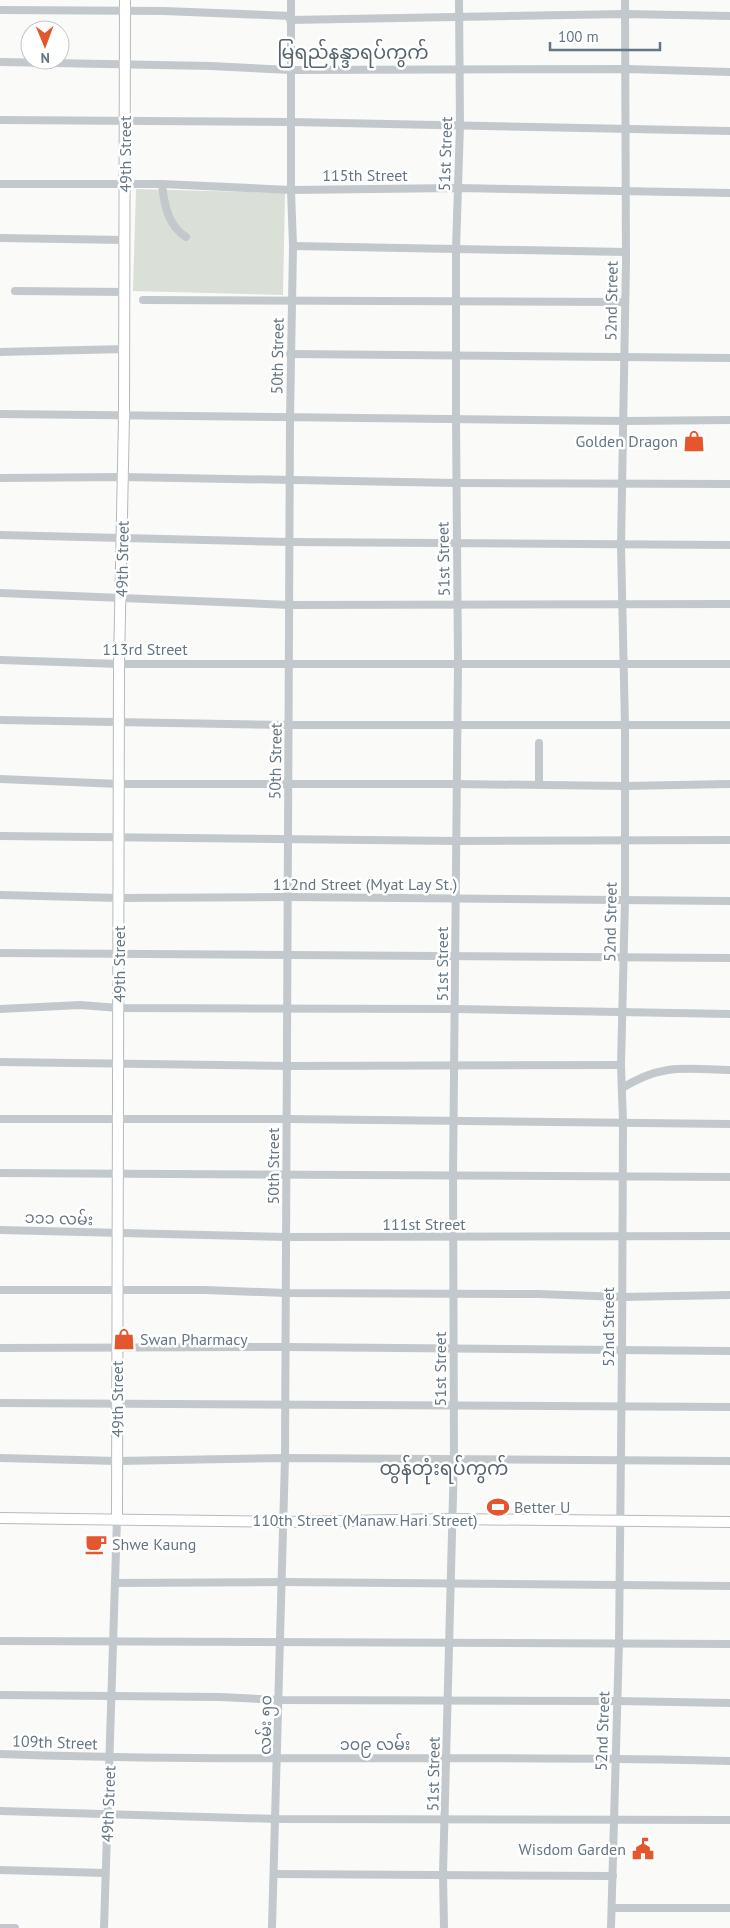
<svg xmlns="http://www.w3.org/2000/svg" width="730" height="1928" font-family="'PT Sans','Noto Sans Myanmar',sans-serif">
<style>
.green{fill:#dadfd7}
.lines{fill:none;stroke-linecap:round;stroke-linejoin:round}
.major-casing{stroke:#b5babe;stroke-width:12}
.minor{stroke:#c3c8cc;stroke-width:8}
.major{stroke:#fff;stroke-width:10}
.labels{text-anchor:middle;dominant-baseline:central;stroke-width:5;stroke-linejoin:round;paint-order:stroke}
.street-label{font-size:16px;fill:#657683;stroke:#fff}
.poi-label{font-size:16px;fill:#657683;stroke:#fff;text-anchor:start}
.quarter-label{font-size:19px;fill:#57646e;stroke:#fff}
</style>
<rect width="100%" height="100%" fill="#fafaf8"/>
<polygon class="green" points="136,189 285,193 283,295 133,291"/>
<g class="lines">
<g class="major-casing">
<g id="major">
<polyline points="0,1518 284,1522 452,1519 730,1522"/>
<polyline points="117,1519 119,664 124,416 125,0"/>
</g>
</g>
<g class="minor">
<polyline points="0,10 164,11 291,16"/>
<polyline points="290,20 626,14 730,16"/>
<polyline points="0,62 211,66 291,70 627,69 730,72"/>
<polyline points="0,120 291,122 730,131"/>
<polyline points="0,184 162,184 291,190 457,188 730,193"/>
<path d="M 162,184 C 164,204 168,226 186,237"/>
<polyline points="0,238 125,240"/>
<polyline points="293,246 626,252"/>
<polyline points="15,291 125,292"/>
<polyline points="143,300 624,302"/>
<polyline points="0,352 125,349"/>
<polyline points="290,354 730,358"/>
<polyline points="0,414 624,421 730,420"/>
<polyline points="0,478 123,477 456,483 730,484"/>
<polyline points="0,535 290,542 730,545"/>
<polyline points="0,593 290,605 730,604"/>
<polyline points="0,660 119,664 730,664"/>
<polyline points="0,720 289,725 730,725"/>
<polyline points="0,779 119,784 456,784 625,786 730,784"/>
<polyline points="539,785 539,743"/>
<polyline points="0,836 457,841 730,840"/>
<polyline points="0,895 119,898 288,897 730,901"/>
<polyline points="0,953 730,958"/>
<polyline points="0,1009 80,1005 119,1008 455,1009 730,1014"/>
<polyline points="0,1062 287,1066 621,1065"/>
<path d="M 622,1088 C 663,1063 684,1069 730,1070"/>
<polyline points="0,1119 287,1119 730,1124"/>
<polyline points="0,1173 730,1177"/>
<polyline points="0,1230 286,1237 730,1236"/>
<polyline points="0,1290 205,1290 286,1293 538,1294 622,1297 730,1295"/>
<polyline points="0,1348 286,1347 730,1351"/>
<polyline points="0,1403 730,1407"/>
<polyline points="0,1458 117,1461 285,1458 730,1461"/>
<polyline points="115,1583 283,1582 730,1586"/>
<polyline points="0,1641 730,1644"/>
<polyline points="0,1695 220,1697 278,1700 617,1701 730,1703"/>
<path d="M 0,1754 C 243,1763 487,1754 730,1761"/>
<polyline points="0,1811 276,1819 730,1820"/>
<polyline points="0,1870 105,1873"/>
<polyline points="274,1874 613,1876"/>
<polyline points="613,1908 730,1908"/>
<polyline points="0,1928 15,1928"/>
<polyline points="104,1928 117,1519"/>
<polyline points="272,1928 285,1458 290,418 293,246 291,190 291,0"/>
<polyline points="444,1928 443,1874 454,1458 453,1176 458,663 456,419 456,249 460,125 459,0"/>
<polyline points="611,1928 619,1642 622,1352 623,1122 621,1065 625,900 625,726 621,546 626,261 625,0"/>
</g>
<use href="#major" class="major"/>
</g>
<defs>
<g id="shop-bare" transform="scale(1.725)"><path d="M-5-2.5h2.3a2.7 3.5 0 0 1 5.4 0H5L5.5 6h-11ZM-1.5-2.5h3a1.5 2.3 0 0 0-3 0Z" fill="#e4572e" stroke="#fff" stroke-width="2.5" paint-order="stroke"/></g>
<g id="stadium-bare" transform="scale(1.725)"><path d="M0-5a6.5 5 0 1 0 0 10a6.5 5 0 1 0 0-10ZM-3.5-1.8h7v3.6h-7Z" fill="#e4572e" stroke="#fff" stroke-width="2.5" paint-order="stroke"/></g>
<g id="cafe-bare" transform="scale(1.725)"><path d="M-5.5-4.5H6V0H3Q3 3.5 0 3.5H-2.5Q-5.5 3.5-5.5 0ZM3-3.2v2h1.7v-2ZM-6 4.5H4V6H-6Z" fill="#e4572e" stroke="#fff" stroke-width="2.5" paint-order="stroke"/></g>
<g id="civic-bare" transform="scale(1.725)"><path d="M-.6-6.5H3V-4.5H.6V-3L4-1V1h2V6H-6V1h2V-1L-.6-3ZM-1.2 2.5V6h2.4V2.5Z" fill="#e4572e" stroke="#fff" stroke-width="2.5" paint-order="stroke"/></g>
</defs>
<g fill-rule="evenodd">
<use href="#shop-bare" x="694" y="441"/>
<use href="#shop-bare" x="124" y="1339"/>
<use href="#stadium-bare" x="498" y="1507"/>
<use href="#cafe-bare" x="96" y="1544"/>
<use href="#civic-bare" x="643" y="1849"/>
</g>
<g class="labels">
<g class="street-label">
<text transform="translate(125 154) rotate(-90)">49th Street</text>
<text transform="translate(445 154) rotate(-88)">51st Street</text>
<text x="365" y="175">115th Street</text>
<text transform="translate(611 301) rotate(-89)">52nd Street</text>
<text transform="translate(277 356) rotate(-89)">50th Street</text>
<text transform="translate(122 559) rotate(-89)">49th Street</text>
<text transform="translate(443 559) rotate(-91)">51st Street</text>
<text x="145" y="649">113rd Street</text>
<text transform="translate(275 761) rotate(-89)">50th Street</text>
<text x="365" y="884">112nd Street (Myat Lay St.)</text>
<text transform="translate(610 922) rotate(-89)">52nd Street</text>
<text transform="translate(119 964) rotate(-90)">49th Street</text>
<text transform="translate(442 964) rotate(-90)">51st Street</text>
<text transform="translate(273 1166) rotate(-90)">50th Street</text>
<text transform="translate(59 1218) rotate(2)">၁၁၁ လမ်း</text>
<text x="424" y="1224">111st Street</text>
<text transform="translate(608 1327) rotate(-90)">52nd Street</text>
<text transform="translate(440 1369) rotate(-90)">51st Street</text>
<text transform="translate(117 1399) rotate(-90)">49th Street</text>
<text x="365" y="1520">110th Street (Manaw Hari Street)</text>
<text transform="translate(265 1725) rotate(-89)">လမ်း ၅၀</text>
<text transform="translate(602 1731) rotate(-88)">52nd Street</text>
<text transform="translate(55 1742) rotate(2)">109th Street</text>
<text x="375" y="1744">၁၀၉ လမ်း</text>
<text transform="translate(433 1774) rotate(-89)">51st Street</text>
<text transform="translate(108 1804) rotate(-88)">49th Street</text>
</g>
<g class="poi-label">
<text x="678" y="441" text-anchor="end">Golden Dragon</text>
<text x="140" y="1339">Swan Pharmacy</text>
<text x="514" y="1507">Better U</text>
<text x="112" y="1544">Shwe Kaung</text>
<text x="626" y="1849" text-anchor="end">Wisdom Garden</text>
</g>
<g class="quarter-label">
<text x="353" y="52">မြရည်နန္ဒာရပ်ကွက်</text>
<text x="444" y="1468">ထွန်တုံးရပ်ကွက်</text>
</g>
</g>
<g transform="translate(45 45) rotate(179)"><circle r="24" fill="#ffffff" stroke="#c1c8cd"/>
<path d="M0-4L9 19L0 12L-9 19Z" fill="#e4572e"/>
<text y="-8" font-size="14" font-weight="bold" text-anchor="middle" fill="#657683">N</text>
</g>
<path d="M550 42v8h110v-8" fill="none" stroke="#657683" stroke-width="2.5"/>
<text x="558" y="42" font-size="15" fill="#657683" stroke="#ffffff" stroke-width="4" paint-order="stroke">100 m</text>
</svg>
